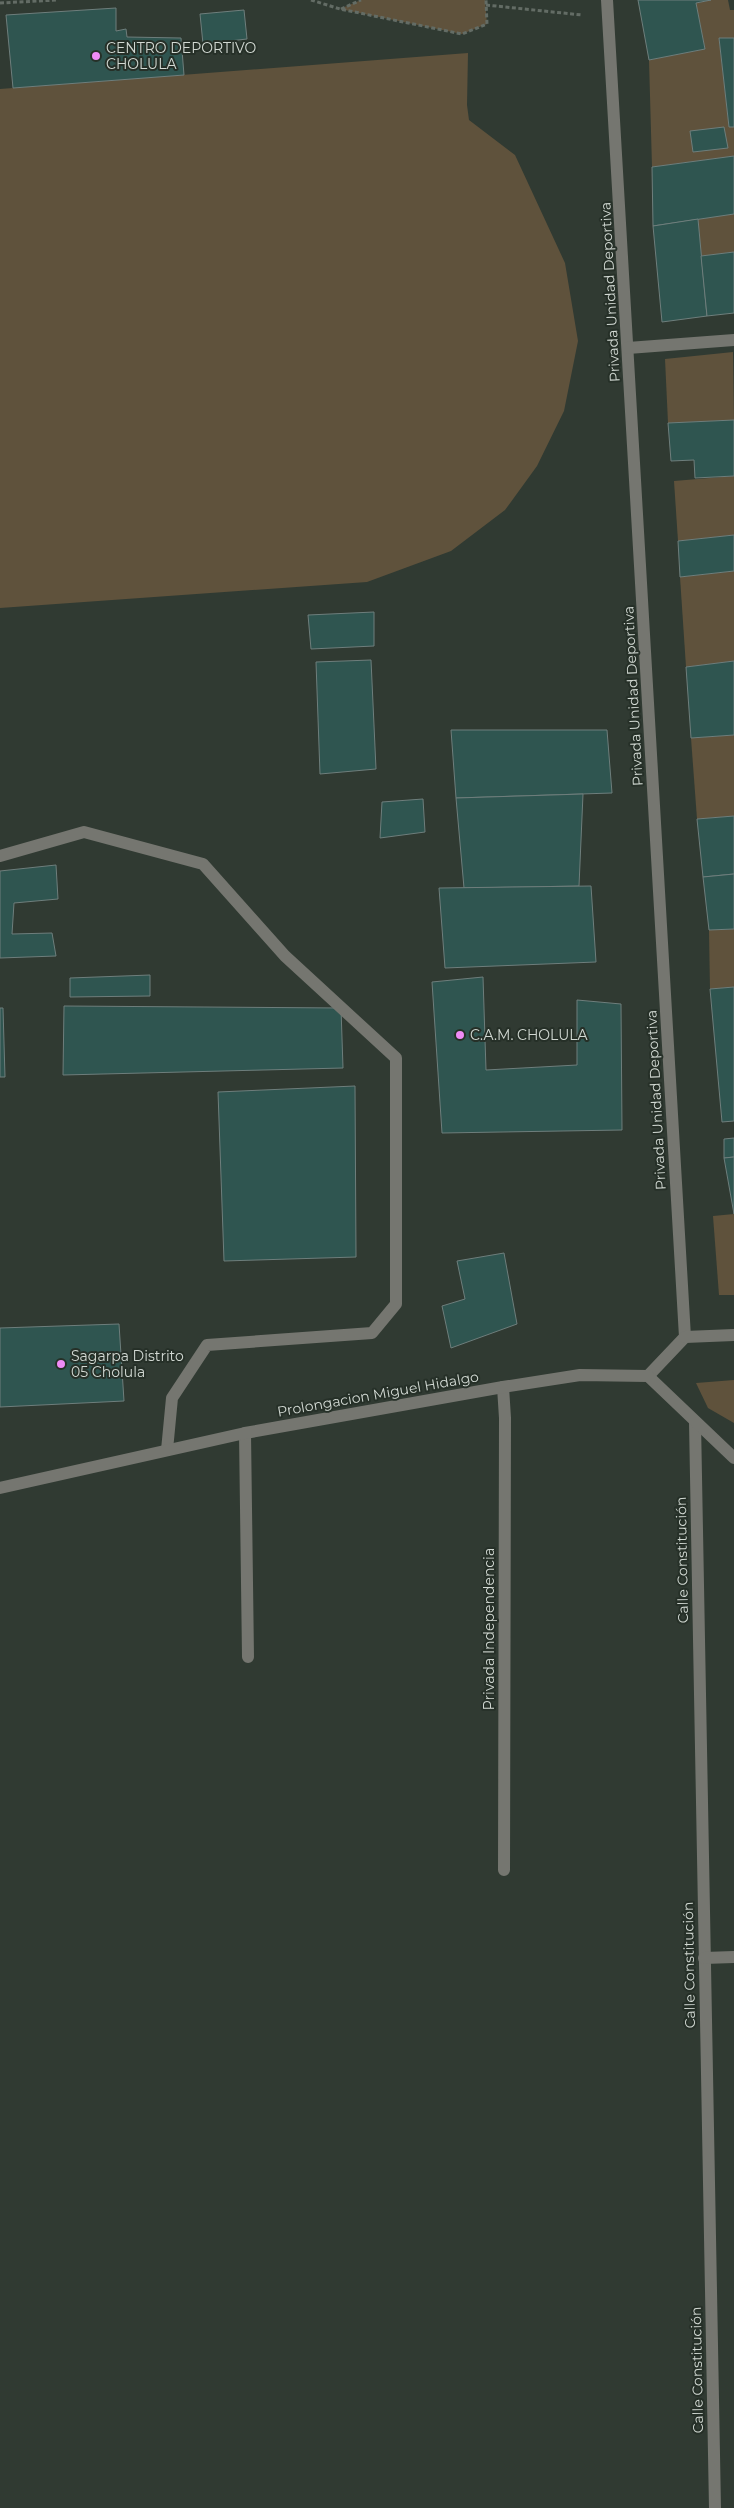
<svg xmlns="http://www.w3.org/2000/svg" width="734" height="2508" font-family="Montserrat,sans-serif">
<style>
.green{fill:#5f523c}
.building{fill:#2f5550;stroke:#6e7e7c}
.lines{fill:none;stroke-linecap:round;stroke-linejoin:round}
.path{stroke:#636c65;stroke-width:3;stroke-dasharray:4 2.5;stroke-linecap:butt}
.minor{stroke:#757670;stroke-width:12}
.poi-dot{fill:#f08bf6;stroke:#263028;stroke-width:2}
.labels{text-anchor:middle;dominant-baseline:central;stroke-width:4;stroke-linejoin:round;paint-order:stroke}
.poi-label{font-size:14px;fill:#d2d9d3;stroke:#263028;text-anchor:start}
.street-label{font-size:14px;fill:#d2d9d3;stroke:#263028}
</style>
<rect width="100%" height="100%" fill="#303a32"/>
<g class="green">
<polygon points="361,0 485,0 487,24 462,34 340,9"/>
<polygon points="711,0 728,0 730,10 734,10 734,38 719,39 729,127 734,127 734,156 652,167 649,60 705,49 696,3"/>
<polygon points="468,53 467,105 469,120 515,155 565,263 578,341 564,411 537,466 505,510 451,551 367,582 0,608 0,89"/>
<polygon points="734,214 734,252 701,256 698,219"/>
<polygon points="733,352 734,420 668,423 665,359"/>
<polygon points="734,476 734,535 678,541 674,481"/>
<polygon points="734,571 734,661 686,667 680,577"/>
<polygon points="734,735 734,816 697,819 691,738"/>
<polygon points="734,929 734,987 710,989 709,930"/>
<polygon points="734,1214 734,1295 719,1295 713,1216"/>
<polygon points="734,1380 734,1423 708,1408 696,1383"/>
</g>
<g class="building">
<polygon points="638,0 711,0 696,3 705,49 649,60"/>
<polygon points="116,8 116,31 126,29 127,37 181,38 184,75 13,88 6,15"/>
<polygon points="244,10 247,39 203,44 200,14"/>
<polygon points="719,38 734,38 734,127 729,127"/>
<polygon points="724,127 728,148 693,152 690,131"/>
<polygon points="734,156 734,214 653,226 652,167"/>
<polygon points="698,219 707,316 662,322 653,226"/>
<polygon points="734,252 734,313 707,316 701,256"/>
<polygon points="734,420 734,476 695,478 694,460 671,461 668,423"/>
<polygon points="734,535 734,571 680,577 678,541"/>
<polygon points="374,612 374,646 311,649 308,615"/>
<polygon points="371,660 376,769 320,774 316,662"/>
<polygon points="734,661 734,735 691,738 686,667"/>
<polygon points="451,730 607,730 612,793 456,798"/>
<polygon points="583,794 579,886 464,888 456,798"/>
<polygon points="423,799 425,832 380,838 382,802"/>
<polygon points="734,816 734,874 703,877 697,819"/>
<polygon points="56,865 58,899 14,903 12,934 52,933 56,956 0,958 0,871"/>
<polygon points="734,874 734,929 709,930 703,877"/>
<polygon points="591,886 596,962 445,968 439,888"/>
<polygon points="150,975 150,996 70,997 70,978"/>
<polygon points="483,977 486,1070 577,1065 577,1000 621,1004 622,1130 442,1133 432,982"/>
<polygon points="734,987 734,1121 722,1122 710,989"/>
<polygon points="64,1006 341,1008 343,1068 63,1075"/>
<polygon points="0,1008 3,1008 5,1077 0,1077"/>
<polygon points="355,1086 356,1257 224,1261 218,1092"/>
<polygon points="734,1138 734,1157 724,1158 724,1139"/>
<polygon points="734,1157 734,1214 724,1158"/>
<polygon points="504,1253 517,1324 451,1348 442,1306 465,1299 457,1261"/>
<polygon points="119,1324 124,1401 0,1407 0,1328"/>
</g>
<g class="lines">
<g class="path">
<polyline points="311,0 340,9 462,34 487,24 486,0"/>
<polyline points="0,3 57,0"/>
<polyline points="486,5 582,15"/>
<polyline points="341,9 361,0"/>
</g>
<g class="minor">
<polyline points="607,0 685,1337 648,1376"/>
<polyline points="628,348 734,340"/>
<polyline points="0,856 84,832 203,864 285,956 396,1058 396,1304 372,1333 207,1345 172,1398 167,1450"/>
<polyline points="685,1337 734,1335"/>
<polyline points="503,1387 505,1418 504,1870"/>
<polyline points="695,1422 715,2508"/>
<polyline points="245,1433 248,1657"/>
<polyline points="0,1488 245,1433 503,1387 580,1375 648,1376 734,1458"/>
<polyline points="704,1958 734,1957"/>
</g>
</g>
<g class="poi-dot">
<circle cx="96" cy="56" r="5"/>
<circle cx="460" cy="1035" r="5"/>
<circle cx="61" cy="1364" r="5"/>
</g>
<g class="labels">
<g class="poi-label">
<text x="106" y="48">CENTRO DEPORTIVO<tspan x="106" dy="16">CHOLULA</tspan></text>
<text x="470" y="1035">C.A.M. CHOLULA</text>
<text x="71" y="1356">Sagarpa Distrito<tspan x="71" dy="16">05 Cholula</tspan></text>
</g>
<g class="street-label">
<text transform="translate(610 292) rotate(-93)">Privada Unidad Deportiva</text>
<text transform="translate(633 696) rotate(-93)">Privada Unidad Deportiva</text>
<text transform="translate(656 1100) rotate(-93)">Privada Unidad Deportiva</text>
<text transform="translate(378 1394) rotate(-10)">Prolongacion Miguel Hidalgo</text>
<text transform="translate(682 1560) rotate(-91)">Calle Constitución</text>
<text transform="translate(489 1629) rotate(-90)">Privada Independencia</text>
<text transform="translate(689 1965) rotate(-91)">Calle Constitución</text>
<text transform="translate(697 2370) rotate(-91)">Calle Constitución</text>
</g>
</g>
</svg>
